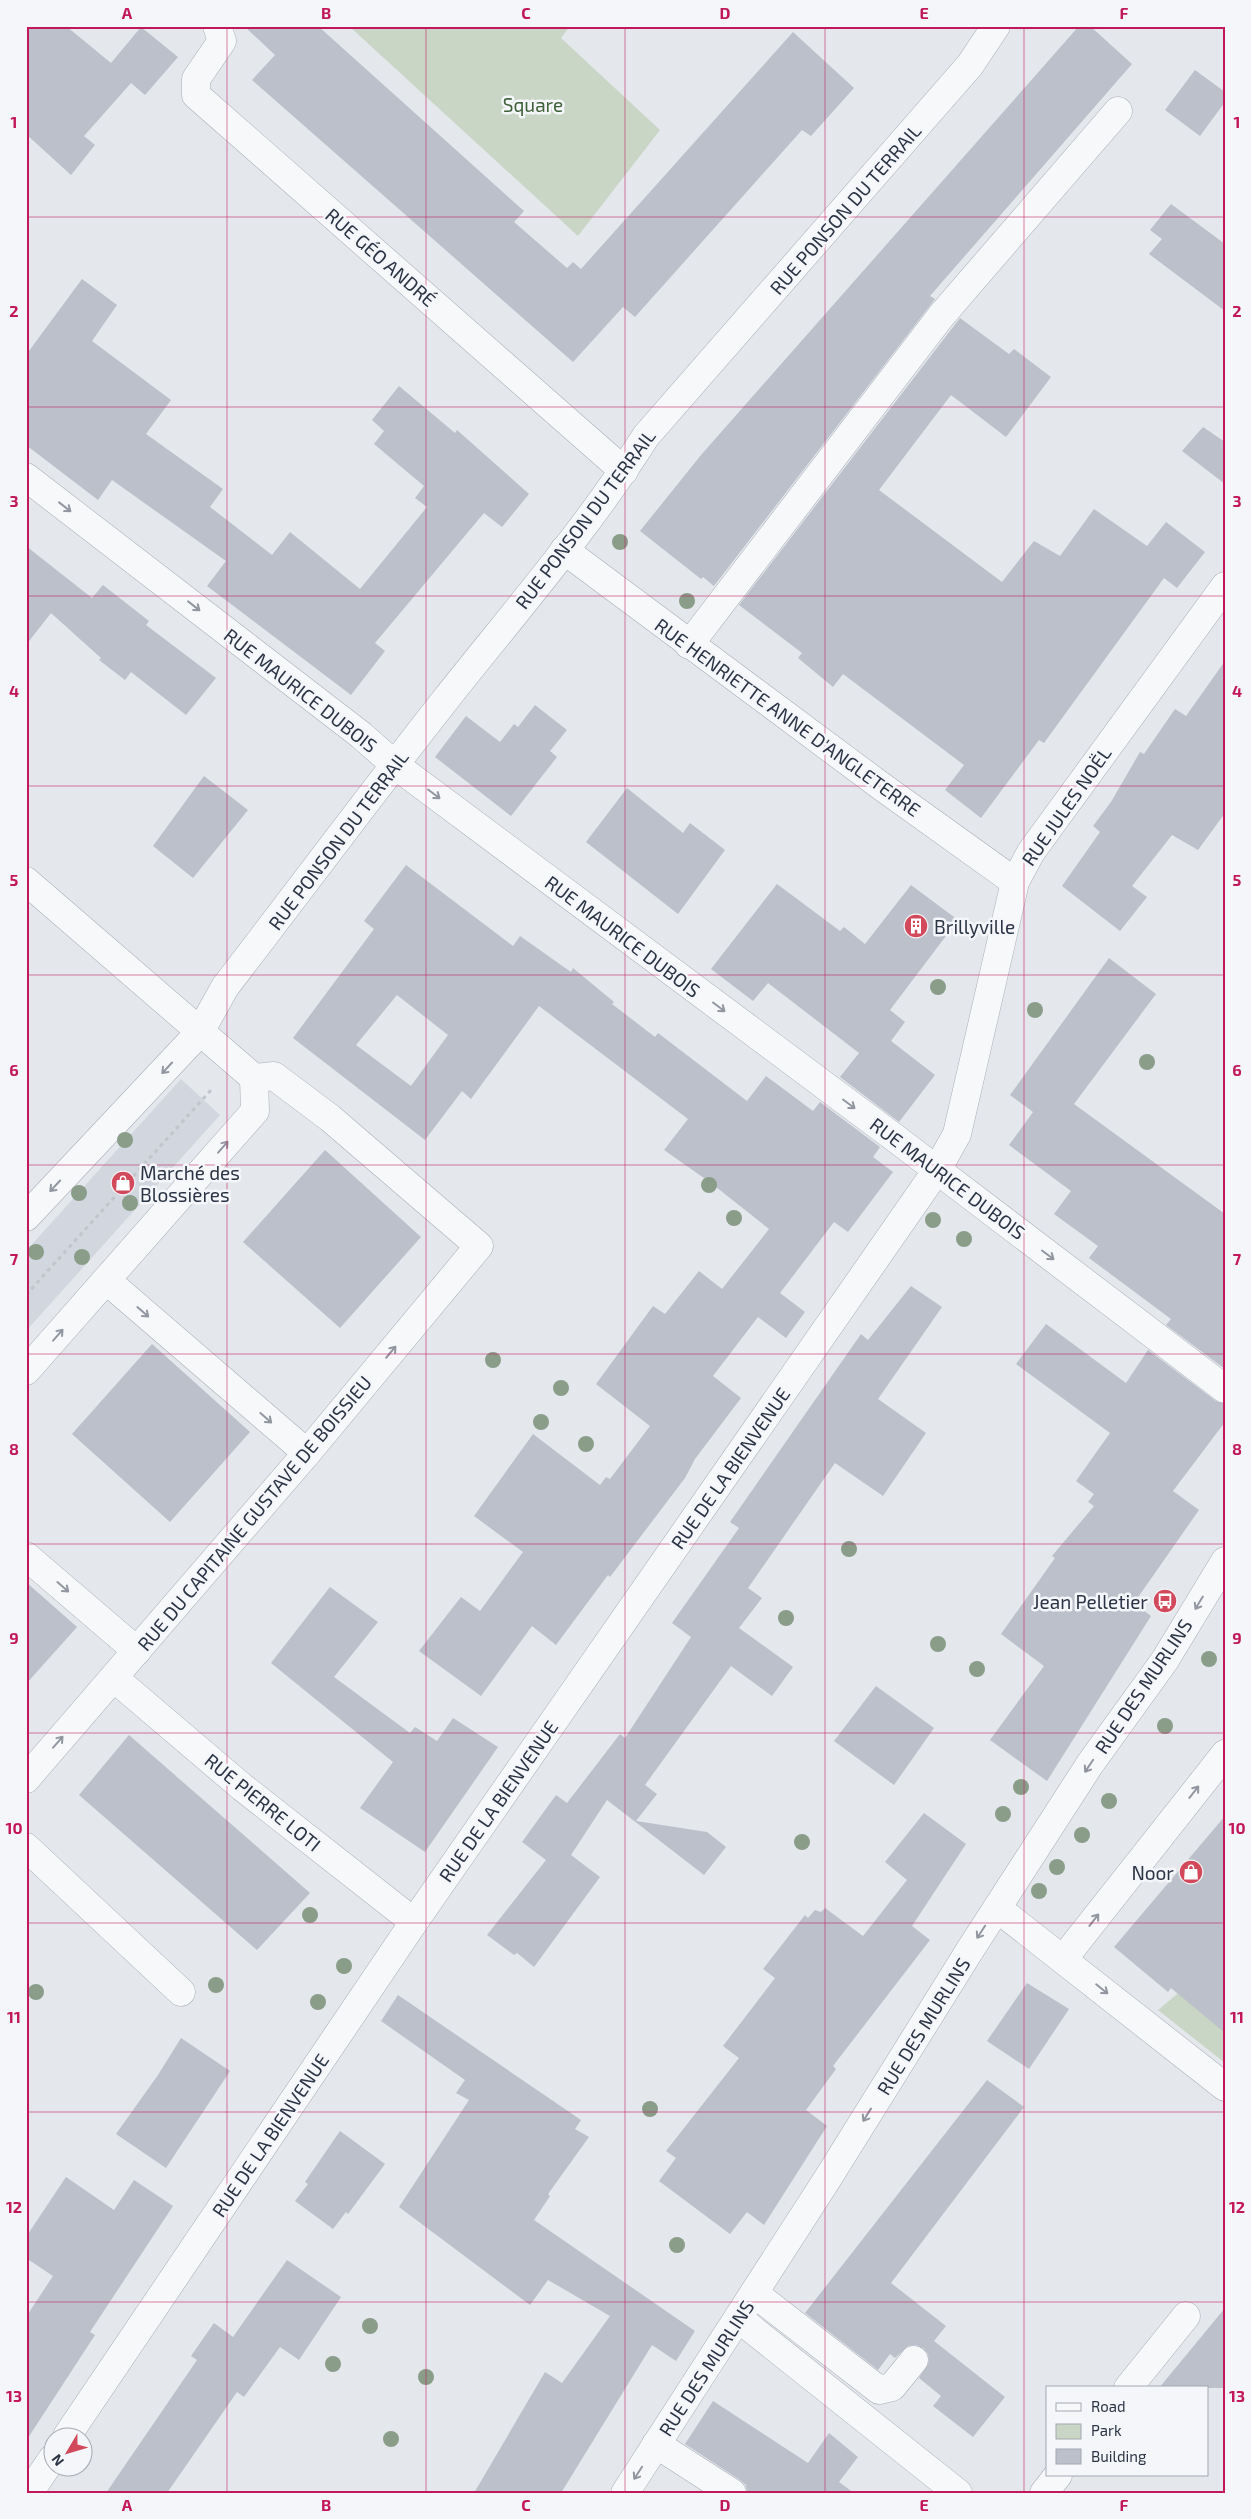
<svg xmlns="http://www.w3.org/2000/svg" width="1251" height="2519" font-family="'Exo 2',sans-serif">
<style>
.built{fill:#d2d6de}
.green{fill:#c9d6c5}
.building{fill:#bbc0ca;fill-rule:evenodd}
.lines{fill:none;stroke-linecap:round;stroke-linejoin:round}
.minor-casing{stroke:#a9aeb7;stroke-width:29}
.path{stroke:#c2c5cb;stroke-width:3;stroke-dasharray:4 4;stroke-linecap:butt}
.minor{stroke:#f7f8fa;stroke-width:28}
.tree{fill:#899d89}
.oneway{stroke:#9196a0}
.grid{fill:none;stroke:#c2185b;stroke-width:1;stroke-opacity:0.55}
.labels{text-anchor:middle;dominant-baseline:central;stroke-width:5;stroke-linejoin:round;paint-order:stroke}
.park-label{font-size:19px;fill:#3f6138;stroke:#f4f6f9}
.street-label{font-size:19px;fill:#2b3445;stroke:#f4f6f9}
.poi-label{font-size:19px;fill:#2b3445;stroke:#f4f6f9;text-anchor:start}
.neatline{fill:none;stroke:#c2185b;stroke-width:2}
.grid-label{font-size:16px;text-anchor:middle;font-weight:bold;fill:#c2185b}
</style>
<rect width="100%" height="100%" fill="#e4e7ec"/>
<polygon class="built" points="181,1079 220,1115 26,1331 26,1251"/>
<g class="green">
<polygon points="349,26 570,26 561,38 660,130 578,236"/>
<polygon points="1225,1938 1225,2063 1158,2010 1176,1995"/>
</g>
<g class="building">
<polygon points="26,26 66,26 111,63 141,27 178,57 145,95 131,83 84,136 95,145 71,175 26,134"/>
<polygon points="244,26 318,26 524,211 514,222 567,268 573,262 581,269 793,32 854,88 811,136 802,130 635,317 623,307 573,362 252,80 275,55"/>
<polygon points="1079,26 1090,26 1132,64 930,296 935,299 714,586 703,577 701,579 640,531 701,455"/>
<polygon points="1195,70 1225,92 1225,102 1200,136 1165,110"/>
<polygon points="1171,204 1225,244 1225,311 1149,254 1162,239 1150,230"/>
<polygon points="82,279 117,305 92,341 171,400 146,434 223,489 210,507 272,555 290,532 360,589 427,507 415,498 424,486 374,444 384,431 372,420 399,386 455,433 457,430 529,494 502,527 484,513 375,643 385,651 351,695 207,586 226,561 112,480 98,500 26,445 26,355"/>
<polygon points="960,318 1009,354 1014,349 1051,377 1006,437 951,395 879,490 1002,582 1034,541 1060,556 1094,509 1147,546 1166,522 1205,552 1177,588 1164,578 1044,743 1039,740 981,818 945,790 964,765 843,674 833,687 798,658 802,653 739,605"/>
<polygon points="1203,427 1225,442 1225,484 1182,451"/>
<polygon points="26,546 92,598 103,585 149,621 146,625 216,678 186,715 131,672 125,680 99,660 101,658 51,613 26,645"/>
<polygon points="1225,661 1225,813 1198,850 1172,835 1132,886 1147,897 1120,931 1062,886 1100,832 1093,826 1111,802 1140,752 1144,754 1175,709 1186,716"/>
<polygon points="535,705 567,730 550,751 557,757 511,816 435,757 466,716 500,742 514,724 518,727"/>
<polygon points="204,776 248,810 193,878 153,846"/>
<polygon points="627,788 683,833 690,823 725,850 678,914 586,842"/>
<path d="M 406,865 L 513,946 L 520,936 L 571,972 L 573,968 L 614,1002 L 612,1004 L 655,1037 L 658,1033 L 747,1101 L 766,1076 L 813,1111 L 820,1102 L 880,1147 L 873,1157 L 893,1172 L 848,1232 L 834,1222 L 780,1293 L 805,1312 L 786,1338 L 758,1317 L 713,1376 L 741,1398 L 695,1459 L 685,1478 L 610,1577 L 608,1575 L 556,1645 L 532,1626 L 481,1696 L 419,1651 L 461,1597 L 480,1611 L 523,1552 L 474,1516 L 533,1434 L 600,1485 L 606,1477 L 610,1479 L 650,1426 L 596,1384 L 653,1306 L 665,1314 L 699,1271 L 722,1289 L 769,1229 L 711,1183 L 664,1150 L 688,1119 L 539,1006 L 471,1099 L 462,1091 L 425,1140 L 293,1038 L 374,929 L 364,921 ZM 397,995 L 448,1035 L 411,1086 L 356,1045 Z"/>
<polygon points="777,884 840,931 844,927 865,944 911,885 958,920 890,1010 905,1022 891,1041 935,1075 899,1122 840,1077 859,1053 768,983 753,1001 711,969"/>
<polygon points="1109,958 1156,994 1074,1104 1225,1214 1225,1369 1166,1325 1171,1319 1089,1258 1098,1246 1054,1214 1071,1191 1009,1145 1033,1112 1010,1095"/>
<polygon points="325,1150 421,1237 340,1328 243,1242"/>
<polygon points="911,1286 942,1307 878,1399 926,1433 883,1496 835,1463 748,1588 762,1598 739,1628 793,1667 772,1696 731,1666 645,1785 657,1794 636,1821 707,1832 726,1847 704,1875 607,1800 571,1855 600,1877 534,1967 517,1953 514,1955 487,1935 546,1860 522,1842 556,1795 567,1803 620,1734 625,1738 691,1637 672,1623 739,1528 730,1522 861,1334 868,1340"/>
<polygon points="1046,1324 1126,1383 1148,1350 1216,1401 1225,1404 1225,1422 1173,1491 1199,1510 1134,1603 1151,1616 1047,1781 990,1740 1044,1666 1001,1634 1055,1558 1052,1556 1094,1506 1088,1502 1094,1494 1076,1481 1110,1433 1016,1364"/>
<polygon points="152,1344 250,1432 170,1522 72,1434"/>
<polygon points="26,1582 77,1627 26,1684"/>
<polygon points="330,1587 378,1622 334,1677 410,1733 415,1727 437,1741 453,1718 498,1747 425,1852 360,1808 393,1762 271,1663"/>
<polygon points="876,1686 934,1728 894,1785 834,1741"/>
<polygon points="129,1735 310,1893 257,1950 79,1795"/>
<polygon points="924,1813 966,1844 912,1926 930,1940 833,2066 836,2069 806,2110 827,2126 764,2225 747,2212 730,2234 659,2181 676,2158 666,2151 739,2058 723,2046 775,1978 763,1969 805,1915 808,1918 815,1910 821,1912 825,1908 863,1936 907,1880 885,1862"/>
<polygon points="1225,1816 1225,2033 1171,1988 1168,1992 1114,1947"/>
<polygon points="1027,1983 1069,2009 1029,2069 987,2041"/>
<polygon points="398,1995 581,2120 575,2129 589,2137 548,2194 550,2196 534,2220 695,2331 676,2361 652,2345 561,2493 474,2493 545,2372 562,2383 610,2316 548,2280 530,2305 399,2207 469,2100 456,2093 465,2080 381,2021"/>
<polygon points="181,2038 230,2071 166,2168 116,2134 158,2075"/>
<polygon points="987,2080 1024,2107 891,2283 946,2326 934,2341 1005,2397 973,2437 933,2406 941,2396 919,2378 929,2362 928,2354 923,2348 916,2345 908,2346 895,2358 890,2354 878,2370 805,2313"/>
<polygon points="340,2131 385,2164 348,2214 346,2212 333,2229 295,2201 308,2184 305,2182"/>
<polygon points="66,2177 114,2210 134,2180 173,2206 90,2332 95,2335 26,2441 26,2317 53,2276 26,2258 26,2237"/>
<polygon points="287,2260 341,2297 299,2360 280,2347 244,2397 237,2392 167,2493 106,2493 197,2360 191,2356 214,2323 233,2337"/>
<polygon points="1225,2308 1225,2388 1159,2388"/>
<polygon points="713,2401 808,2463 829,2433 858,2457 839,2482 854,2493 747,2493 746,2485 740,2480 685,2444"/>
</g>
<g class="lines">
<g class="minor-casing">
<g id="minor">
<polyline points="217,26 222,41 196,79 196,95 624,471"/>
<polyline points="26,477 361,735 395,765 895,1138 1225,1389"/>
<polyline points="564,550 881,786 1015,882"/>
<polyline points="689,645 941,316 1118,111"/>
<polyline points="26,881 254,1078 274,1076 330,1118 479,1246 307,1453 26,1779"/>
<path d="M 26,1217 L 200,1032 L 225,987 C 299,891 371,794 446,699 C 514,613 587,529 646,436 L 970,65 L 996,26"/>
<polyline points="106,1280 307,1453"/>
<polyline points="26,1371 255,1111 254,1078"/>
<polyline points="26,1556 137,1651"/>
<polyline points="114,1678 242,1787 414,1922"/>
<polyline points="26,1847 181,1992"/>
<polyline points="997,1908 1225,2087"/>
<polyline points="1064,1958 1225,1754"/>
<polyline points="754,2293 879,2390 892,2387 914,2360"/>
<polyline points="738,2318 958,2493"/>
<polyline points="1128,2388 1186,2316"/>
<polyline points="67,2436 414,1922 937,1170 957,1134 1015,882 1031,852 1225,586"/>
<polyline points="656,2444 732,2493"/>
<polyline points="29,2493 52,2459"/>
<polyline points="625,2493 828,2178 970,1950 1090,1764 1165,1660 1225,1561"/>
<polyline points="1044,2493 1058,2475"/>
</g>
</g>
<polyline class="path" points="26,1295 212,1089"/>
<use href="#minor" class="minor"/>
</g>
<g class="tree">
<circle cx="620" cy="542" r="8"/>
<circle cx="687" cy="601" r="8"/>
<circle cx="938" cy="987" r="8"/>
<circle cx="1035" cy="1010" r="8"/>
<circle cx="1147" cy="1062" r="8"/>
<circle cx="125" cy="1140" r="8"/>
<circle cx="709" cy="1185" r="8"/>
<circle cx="79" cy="1193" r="8"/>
<circle cx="130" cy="1203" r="8"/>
<circle cx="734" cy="1218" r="8"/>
<circle cx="933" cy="1220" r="8"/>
<circle cx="964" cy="1239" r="8"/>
<circle cx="36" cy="1252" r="8"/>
<circle cx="82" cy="1257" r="8"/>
<circle cx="493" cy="1360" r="8"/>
<circle cx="561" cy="1388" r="8"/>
<circle cx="541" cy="1422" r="8"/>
<circle cx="586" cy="1444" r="8"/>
<circle cx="849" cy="1549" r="8"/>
<circle cx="786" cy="1618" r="8"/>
<circle cx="938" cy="1644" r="8"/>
<circle cx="1209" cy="1659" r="8"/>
<circle cx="977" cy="1669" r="8"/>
<circle cx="1165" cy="1726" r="8"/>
<circle cx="1021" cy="1787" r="8"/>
<circle cx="1109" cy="1801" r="8"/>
<circle cx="1003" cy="1814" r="8"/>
<circle cx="1082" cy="1835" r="8"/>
<circle cx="802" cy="1842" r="8"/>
<circle cx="1057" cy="1867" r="8"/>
<circle cx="1039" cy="1891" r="8"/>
<circle cx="310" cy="1915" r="8"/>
<circle cx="344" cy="1966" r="8"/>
<circle cx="216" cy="1985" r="8"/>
<circle cx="36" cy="1992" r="8"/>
<circle cx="318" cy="2002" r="8"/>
<circle cx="650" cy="2109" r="8"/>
<circle cx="677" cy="2245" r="8"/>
<circle cx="370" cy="2326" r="8"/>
<circle cx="333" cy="2364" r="8"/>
<circle cx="426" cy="2377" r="8"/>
<circle cx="391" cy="2439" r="8"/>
</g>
<defs><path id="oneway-shaft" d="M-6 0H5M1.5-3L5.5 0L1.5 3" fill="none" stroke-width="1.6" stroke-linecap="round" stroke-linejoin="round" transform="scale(1.25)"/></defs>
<g class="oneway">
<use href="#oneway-shaft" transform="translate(65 507) rotate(38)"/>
<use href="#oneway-shaft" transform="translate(194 606) rotate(38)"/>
<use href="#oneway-shaft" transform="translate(434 794) rotate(37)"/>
<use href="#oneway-shaft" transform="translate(719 1007) rotate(37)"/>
<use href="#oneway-shaft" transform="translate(167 1068) rotate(133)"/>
<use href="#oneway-shaft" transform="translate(849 1104) rotate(37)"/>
<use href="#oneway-shaft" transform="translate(223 1147) rotate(-49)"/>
<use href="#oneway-shaft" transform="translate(55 1186) rotate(133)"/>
<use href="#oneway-shaft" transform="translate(1048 1255) rotate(37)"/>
<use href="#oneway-shaft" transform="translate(143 1312) rotate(41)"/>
<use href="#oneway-shaft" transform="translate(58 1335) rotate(-49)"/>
<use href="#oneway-shaft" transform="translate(391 1352) rotate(-50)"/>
<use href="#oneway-shaft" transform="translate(266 1418) rotate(41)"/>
<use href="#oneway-shaft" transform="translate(63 1587) rotate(41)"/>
<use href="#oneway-shaft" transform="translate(1199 1603) rotate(121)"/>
<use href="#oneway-shaft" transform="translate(58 1742) rotate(-49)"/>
<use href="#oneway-shaft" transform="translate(1089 1766) rotate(124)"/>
<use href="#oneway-shaft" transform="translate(1194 1792) rotate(-52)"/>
<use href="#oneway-shaft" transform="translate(1094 1920) rotate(-52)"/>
<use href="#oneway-shaft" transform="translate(981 1932) rotate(123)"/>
<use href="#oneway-shaft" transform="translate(1102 1989) rotate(39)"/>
<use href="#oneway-shaft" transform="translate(867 2115) rotate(122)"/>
<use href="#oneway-shaft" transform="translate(638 2473) rotate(123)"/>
</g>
<path class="grid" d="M 227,26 L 227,2493M 426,26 L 426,2493M 625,26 L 625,2493M 825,26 L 825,2493M 1024,26 L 1024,2493M 26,217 L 1225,217M 26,407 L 1225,407M 26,596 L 1225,596M 26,786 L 1225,786M 26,975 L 1225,975M 26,1165 L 1225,1165M 26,1354 L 1225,1354M 26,1544 L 1225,1544M 26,1733 L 1225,1733M 26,1923 L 1225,1923M 26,2112 L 1225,2112M 26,2302 L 1225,2302"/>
<defs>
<g id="building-disc" transform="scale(1.25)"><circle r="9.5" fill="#d1495b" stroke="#f4f6f9"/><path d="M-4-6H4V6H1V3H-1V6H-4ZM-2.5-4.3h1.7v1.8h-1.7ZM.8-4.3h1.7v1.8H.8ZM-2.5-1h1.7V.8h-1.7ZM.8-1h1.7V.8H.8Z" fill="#fff"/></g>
<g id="shop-disc" transform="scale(1.25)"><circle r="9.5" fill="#d1495b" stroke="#f4f6f9"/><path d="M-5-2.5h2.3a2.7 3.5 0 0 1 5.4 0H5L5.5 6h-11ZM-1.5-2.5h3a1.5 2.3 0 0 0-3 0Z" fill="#fff"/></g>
<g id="bus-disc" transform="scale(1.25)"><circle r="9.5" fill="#d1495b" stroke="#f4f6f9"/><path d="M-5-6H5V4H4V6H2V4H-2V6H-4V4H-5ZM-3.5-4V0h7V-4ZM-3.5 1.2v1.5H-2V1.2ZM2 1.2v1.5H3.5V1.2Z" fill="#fff"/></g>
</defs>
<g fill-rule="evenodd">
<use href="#building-disc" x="916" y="926"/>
<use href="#shop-disc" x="123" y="1183"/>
<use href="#bus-disc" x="1165" y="1601"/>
<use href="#shop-disc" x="1191" y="1872"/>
</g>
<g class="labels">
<g class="park-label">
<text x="533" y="104">Square</text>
</g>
<g class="street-label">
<text transform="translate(845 209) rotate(-49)">RUE PONSON DU TERRAIL</text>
<text transform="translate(381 257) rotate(41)">RUE GÉO ANDRÉ</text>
<text transform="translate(585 519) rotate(-53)">RUE PONSON DU TERRAIL</text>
<text transform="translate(301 690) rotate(38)">RUE MAURICE DUBOIS</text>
<text transform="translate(788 717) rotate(36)">RUE HENRIETTE ANNE D'ANGLETERRE</text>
<text transform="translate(1066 806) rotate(-55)">RUE JULES NOËL</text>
<text transform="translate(338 840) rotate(-53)">RUE PONSON DU TERRAIL</text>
<text transform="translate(623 936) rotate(37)">RUE MAURICE DUBOIS</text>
<text transform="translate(948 1178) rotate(37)">RUE MAURICE DUBOIS</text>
<text transform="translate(730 1468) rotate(-55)">RUE DE LA BIENVENUE</text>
<text transform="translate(254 1513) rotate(-50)">RUE DU CAPITAINE GUSTAVE DE BOISSIEU</text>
<text transform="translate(1143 1686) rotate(-56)">RUE DES MURLINS</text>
<text transform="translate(498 1801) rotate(-55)">RUE DE LA BIENVENUE</text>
<text transform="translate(263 1802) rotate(39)">RUE PIERRE LOTI</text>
<text transform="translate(923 2026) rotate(-58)">RUE DES MURLINS</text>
<text transform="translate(270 2135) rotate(-56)">RUE DE LA BIENVENUE</text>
<text transform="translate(706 2368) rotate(-57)">RUE DES MURLINS</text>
</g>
<g class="poi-label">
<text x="934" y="926">Brillyville</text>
<text x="140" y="1172">Marché des<tspan x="140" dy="22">Blossières</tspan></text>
<text x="1148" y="1601" text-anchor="end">Jean Pelletier</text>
<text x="1174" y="1872" text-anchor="end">Noor</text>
</g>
</g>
<rect width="1251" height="2519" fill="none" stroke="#f4f6f9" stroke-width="55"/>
<rect x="1046" y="2386" width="162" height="90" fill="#f4f6f9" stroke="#a4a8b1"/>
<rect x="1056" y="2403" width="25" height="8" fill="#f7f8fa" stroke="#a4a8b1"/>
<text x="1091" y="2412" font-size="15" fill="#2b3445">Road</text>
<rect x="1056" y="2424" width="25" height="15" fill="#c9d6c5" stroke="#a4a8b1"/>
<text x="1091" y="2436" font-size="15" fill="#2b3445">Park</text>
<rect x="1056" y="2449" width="25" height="15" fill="#bbc0ca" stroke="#a4a8b1"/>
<text x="1091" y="2462" font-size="15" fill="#2b3445">Building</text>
<g transform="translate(68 2452) rotate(232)"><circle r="24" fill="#f4f6f9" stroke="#a4a8b1"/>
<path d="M0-4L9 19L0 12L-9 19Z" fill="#d1495b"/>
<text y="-8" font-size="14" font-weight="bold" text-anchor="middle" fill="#2b3445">N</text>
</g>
<rect x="28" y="28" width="1196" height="2464" class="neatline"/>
<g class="grid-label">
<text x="127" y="19">A</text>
<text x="326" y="19">B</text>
<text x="526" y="19">C</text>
<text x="725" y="19">D</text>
<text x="924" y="19">E</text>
<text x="1124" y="19">F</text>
<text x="14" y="128">1</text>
<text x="1237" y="128">1</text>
<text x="14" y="317">2</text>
<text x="1237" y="317">2</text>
<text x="14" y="507">3</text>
<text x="1237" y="507">3</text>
<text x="14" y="697">4</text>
<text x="1237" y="697">4</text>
<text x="14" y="886">5</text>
<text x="1237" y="886">5</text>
<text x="14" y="1076">6</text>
<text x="1237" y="1076">6</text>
<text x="14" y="1265">7</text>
<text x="1237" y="1265">7</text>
<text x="14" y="1455">8</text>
<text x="1237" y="1455">8</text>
<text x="14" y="1644">9</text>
<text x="1237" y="1644">9</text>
<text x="14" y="1834">10</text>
<text x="1237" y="1834">10</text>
<text x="14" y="2023">11</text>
<text x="1237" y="2023">11</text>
<text x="14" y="2213">12</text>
<text x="1237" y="2213">12</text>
<text x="14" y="2402">13</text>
<text x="1237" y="2402">13</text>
<text x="127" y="2511">A</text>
<text x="326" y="2511">B</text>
<text x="526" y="2511">C</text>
<text x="725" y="2511">D</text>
<text x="924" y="2511">E</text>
<text x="1124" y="2511">F</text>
</g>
</svg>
